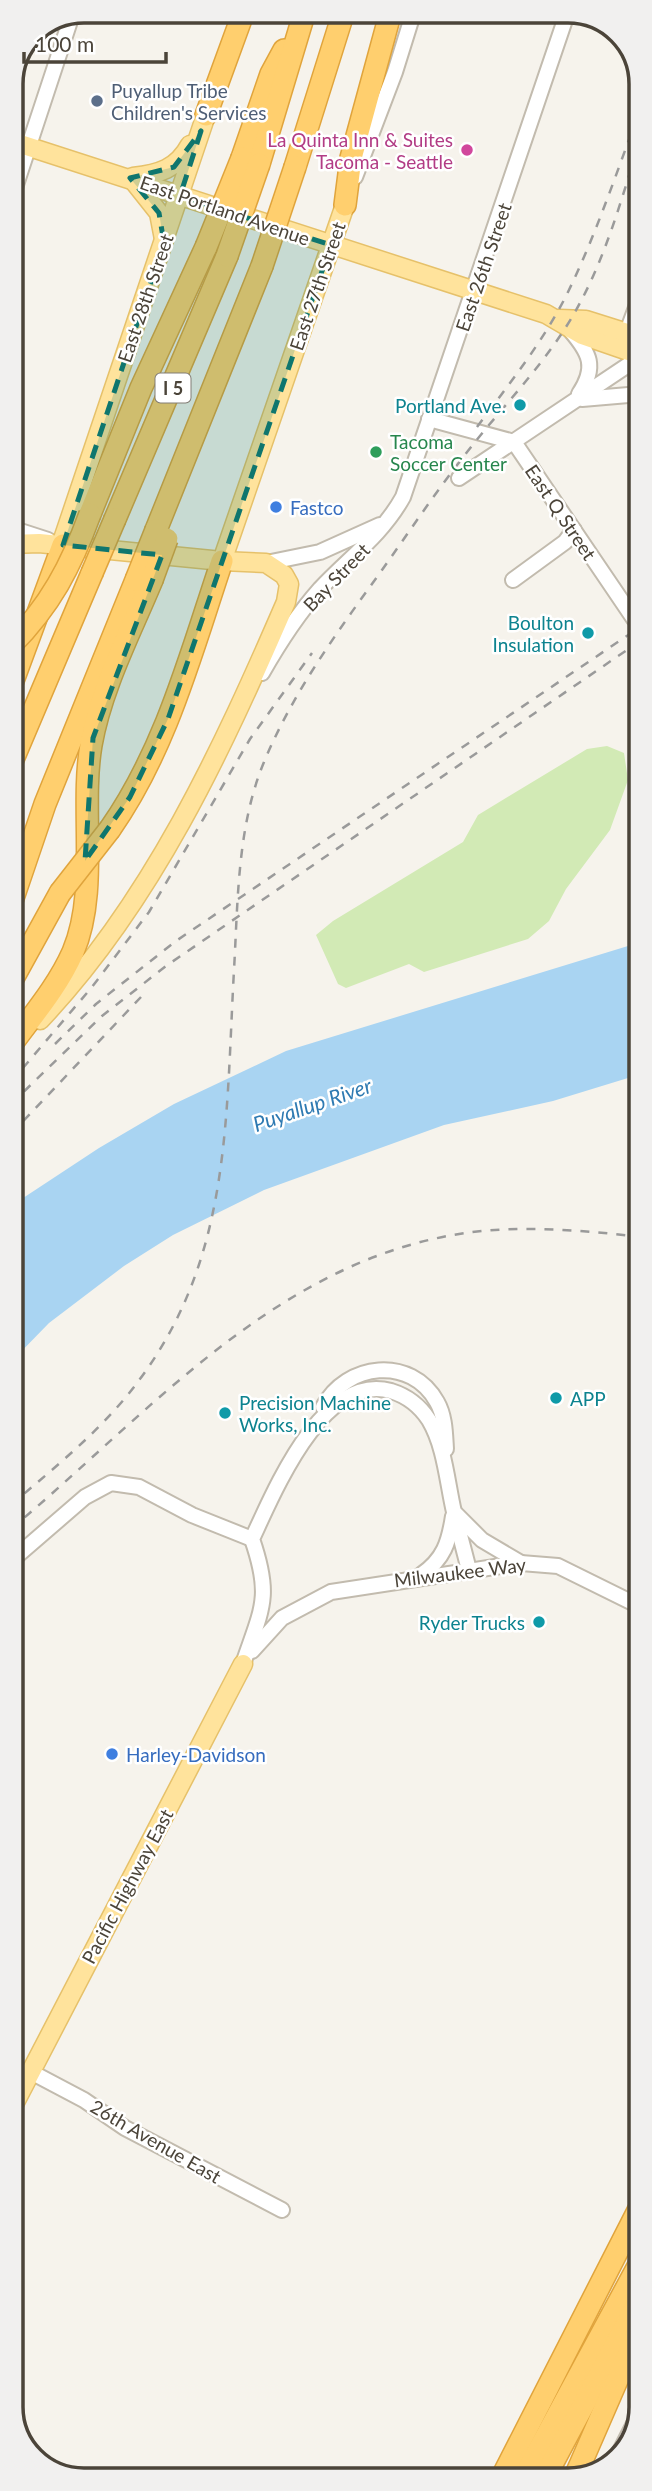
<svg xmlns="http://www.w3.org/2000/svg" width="652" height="2491" font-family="Lato,sans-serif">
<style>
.green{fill:#d2eab5}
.water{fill:#a9d4f2}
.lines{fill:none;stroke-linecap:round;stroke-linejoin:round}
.minor-casing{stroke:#c2bbae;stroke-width:18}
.major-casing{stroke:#e6c16a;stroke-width:21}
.highway-casing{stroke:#e0a43c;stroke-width:24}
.minor{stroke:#fff;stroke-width:14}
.major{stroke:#ffe39c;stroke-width:18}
.highway{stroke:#ffcf6e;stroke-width:21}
.rail{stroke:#9a9a9a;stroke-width:2.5;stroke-dasharray:9 9;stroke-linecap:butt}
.highway-bridge-casing{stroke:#e0a43c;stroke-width:24;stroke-linecap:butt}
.highway-bridge{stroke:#ffcf6e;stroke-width:21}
.marked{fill:#0f766e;fill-opacity:0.2;stroke:#0f766e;stroke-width:5;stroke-dasharray:14 9;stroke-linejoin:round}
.service-dot{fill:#5c6f8a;stroke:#fff;stroke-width:2.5}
.hotel-dot{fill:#d1479c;stroke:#fff;stroke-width:2.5}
.culture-dot{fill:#0f9aa8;stroke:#fff;stroke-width:2.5}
.leisure-dot{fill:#2e9e5b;stroke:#fff;stroke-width:2.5}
.shop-dot{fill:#3f7fe0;stroke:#fff;stroke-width:2.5}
.labels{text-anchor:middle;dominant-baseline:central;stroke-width:5;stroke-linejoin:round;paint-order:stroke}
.shield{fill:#fff;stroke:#817c74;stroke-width:2}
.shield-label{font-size:18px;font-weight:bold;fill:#4b4439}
.service-label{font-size:19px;fill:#4e5e75;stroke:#fff;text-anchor:start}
.hotel-label{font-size:19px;fill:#b23c85;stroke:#fff;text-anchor:end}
.street-label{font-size:19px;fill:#4b4439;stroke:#fff}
.culture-label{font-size:19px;fill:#0d838f;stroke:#fff;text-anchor:end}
.leisure-label{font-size:19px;fill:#27864d;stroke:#fff;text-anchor:start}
.shop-label{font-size:19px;fill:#366cbe;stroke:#fff;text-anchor:start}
.water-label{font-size:21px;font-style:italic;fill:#2e7ab2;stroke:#fff}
.rim{fill:none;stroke:#4b4439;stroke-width:3.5}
</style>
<rect width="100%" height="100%" fill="#f6f3ec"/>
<polygon class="green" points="607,746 624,753 628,780 610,830 566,889 549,921 528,939 424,972 409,964 346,988 338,984 316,935 333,921 463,842 478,815 587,749"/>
<polygon class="water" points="641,942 641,1074 553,1101 444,1125 264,1190 173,1235 124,1266 49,1323 11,1362 11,1207 14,1204 99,1148 174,1104 286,1051"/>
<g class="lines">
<g class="minor-casing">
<g id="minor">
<polyline points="355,177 395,72 414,11"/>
<polyline points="11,200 72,15"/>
<path d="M 570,330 C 590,353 597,367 579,394"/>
<polyline points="624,340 640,297"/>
<polyline points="582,399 640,394"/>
<polyline points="429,419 514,442 634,619"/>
<polyline points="459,478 640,357"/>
<polyline points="11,528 48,540"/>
<polyline points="266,563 320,552 380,525"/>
<polyline points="513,580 565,542 574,530"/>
<path d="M 262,673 C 279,643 297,615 320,589 C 349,558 382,535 403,497 L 568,11"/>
<path d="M 323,1407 C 346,1363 411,1355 437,1402 C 445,1416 445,1433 446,1449"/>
<polyline points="456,1514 482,1540 521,1563"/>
<polyline points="11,1561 85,1497 111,1483 139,1487 192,1515 252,1539"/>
<path d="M 421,1575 C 444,1559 449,1542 453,1516"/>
<polyline points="252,1651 282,1618 331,1592 521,1563 558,1566 641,1607"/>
<path d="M 243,1664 C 262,1608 272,1597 252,1539 C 275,1490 323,1372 391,1391 C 407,1396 420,1406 429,1420 C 445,1447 447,1482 454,1512 C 459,1532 464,1550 469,1570"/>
<polyline points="31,2072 84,2100 125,2128 282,2210"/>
<polyline points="616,2459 641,2410"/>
</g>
</g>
<g class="major-casing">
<g id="major">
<polyline points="11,141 546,314 582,335 640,355"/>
<path d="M 133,177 C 159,174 177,169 190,145"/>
<polyline points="132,179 159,213 164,239"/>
<polyline points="559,319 586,320 640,337"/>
<path d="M 11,544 L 39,543 L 222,561 L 266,563 L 284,575 L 289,584 L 286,602 C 222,750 152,902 40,1020"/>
<polyline points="58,554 206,115"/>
<polyline points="222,561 345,205"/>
<polyline points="12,2108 243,1664"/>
</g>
</g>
<g class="highway-casing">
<g id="highway">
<polyline points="206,115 244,11"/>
<polyline points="242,158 271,74 284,50"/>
<polyline points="259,164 305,11"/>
<polyline points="295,167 344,11"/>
<polyline points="345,205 351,158 391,11"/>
<polyline points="90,514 141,388 206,247"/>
<polyline points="115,519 227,256"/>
<polyline points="156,530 262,266"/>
<polyline points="11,686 63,545"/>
<polyline points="11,764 92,573"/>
<path d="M 110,829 C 166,749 191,653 222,561"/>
<polyline points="11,904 45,804 136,580"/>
<polyline points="11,982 60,893"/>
<path d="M 11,1045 C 33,1015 58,986 73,952 C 99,891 80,810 91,745 C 101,688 130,633 152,580"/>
<polyline points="501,2479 641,2205"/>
<polyline points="523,2479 641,2261"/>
<polyline points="544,2479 641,2297"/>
<polyline points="574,2479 641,2325"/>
</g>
</g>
<use href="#minor" class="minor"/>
<use href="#major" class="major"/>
<use href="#highway" class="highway"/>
<g class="rail">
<path d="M 477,427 C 509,384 543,342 567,294 C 596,235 617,171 640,110"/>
<polyline points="55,1044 96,1004 176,941 640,627"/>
<polyline points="11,1082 92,987 149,912 250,739 312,653"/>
<polyline points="11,1104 102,1016 166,966 640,641"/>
<polyline points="11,1134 141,997"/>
<path d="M 11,1505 C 48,1473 88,1441 120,1404 C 232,1274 225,1131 234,970 C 238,901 237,827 264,762 C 293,692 338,631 382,570 C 409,532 435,493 464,456 C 503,405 551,359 581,301 C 608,250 623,194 640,140"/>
<path d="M 11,1529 C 154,1409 285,1251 482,1231 C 535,1226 589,1231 641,1237"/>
</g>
<g class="highway-bridge-casing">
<g id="highway-bridge">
<polyline points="206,247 242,158"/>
<polyline points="227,256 259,164"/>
<polyline points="262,266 295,167"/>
<polyline points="92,573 115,519"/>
<polyline points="136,580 156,530"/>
<polyline points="152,580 167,539"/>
<path d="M 11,645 C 50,606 71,566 90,514"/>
<polyline points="60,893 110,829"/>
</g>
</g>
<use href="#highway-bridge" class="highway-bridge"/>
</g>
<path class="marked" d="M 201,131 L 180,196 L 331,245 L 168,719 L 130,797 L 85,861 L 93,738 L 162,555 L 63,545 L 164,243 L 159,213 L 130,178 L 174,167 Z"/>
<circle class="service-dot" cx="97" cy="101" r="7"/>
<circle class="hotel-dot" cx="467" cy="150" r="7"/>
<g class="culture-dot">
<circle cx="520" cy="405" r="7"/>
<circle cx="588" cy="633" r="7"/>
<circle cx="556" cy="1398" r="7"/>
<circle cx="225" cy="1413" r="7"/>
<circle cx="539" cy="1622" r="7"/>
</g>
<circle class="leisure-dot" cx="376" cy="452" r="7"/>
<g class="shop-dot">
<circle cx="276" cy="507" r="7"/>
<circle cx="112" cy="1754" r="7"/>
</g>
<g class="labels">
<rect class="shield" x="155.5" y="373.5" width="35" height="29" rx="5"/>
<g class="shield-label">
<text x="173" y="388">I 5</text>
</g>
<g class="service-label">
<text x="111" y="90">Puyallup Tribe<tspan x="111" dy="22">Children's Services</tspan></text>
</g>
<g class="hotel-label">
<text x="453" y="139">La Quinta Inn &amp; Suites<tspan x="453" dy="22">Tacoma - Seattle</tspan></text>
</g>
<g class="street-label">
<text transform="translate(225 210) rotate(19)">East Portland Avenue</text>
<text transform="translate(483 267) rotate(-71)">East 26th Street</text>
<text transform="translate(317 286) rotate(-71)">East 27th Street</text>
<text transform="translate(145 298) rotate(-71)">East 28th Street</text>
<text transform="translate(561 512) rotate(56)">East Q Street</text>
<text transform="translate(336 577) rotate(-46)">Bay Street</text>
<text transform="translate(460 1572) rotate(-7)">Milwaukee Way</text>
<text transform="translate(127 1886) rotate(-62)">Pacific Highway East</text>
<text transform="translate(156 2141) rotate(30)">26th Avenue East</text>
</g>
<g class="culture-label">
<text x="506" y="405">Portland Ave.</text>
<text x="574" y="622">Boulton<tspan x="574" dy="22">Insulation</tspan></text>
<text x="570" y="1398" text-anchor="start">APP</text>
<text x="239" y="1402" text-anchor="start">Precision Machine<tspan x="239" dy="22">Works, Inc.</tspan></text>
<text x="525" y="1622">Ryder Trucks</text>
</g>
<g class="leisure-label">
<text x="390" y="441">Tacoma<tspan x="390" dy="22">Soccer Center</tspan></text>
</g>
<g class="shop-label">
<text x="290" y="507">Fastco</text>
<text x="126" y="1754">Harley-Davidson</text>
</g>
<g class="water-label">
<text transform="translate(312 1104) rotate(-19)">Puyallup River</text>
</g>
</g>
<path d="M0 0H652V2491H0ZM84 23H568A61 61 0 0 1 629 84V2407A61 61 0 0 1 568 2468H84A61 61 0 0 1 23 2407V84A61 61 0 0 1 84 23Z" fill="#f1f0ef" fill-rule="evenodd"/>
<path class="rim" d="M84 23H568A61 61 0 0 1 629 84V2407A61 61 0 0 1 568 2468H84A61 61 0 0 1 23 2407V84A61 61 0 0 1 84 23Z"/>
<path d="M24 52v10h142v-10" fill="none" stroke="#4b4439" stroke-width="3.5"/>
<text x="35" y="52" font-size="21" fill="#4b4439" stroke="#ffffff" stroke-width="5" paint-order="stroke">100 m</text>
</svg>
